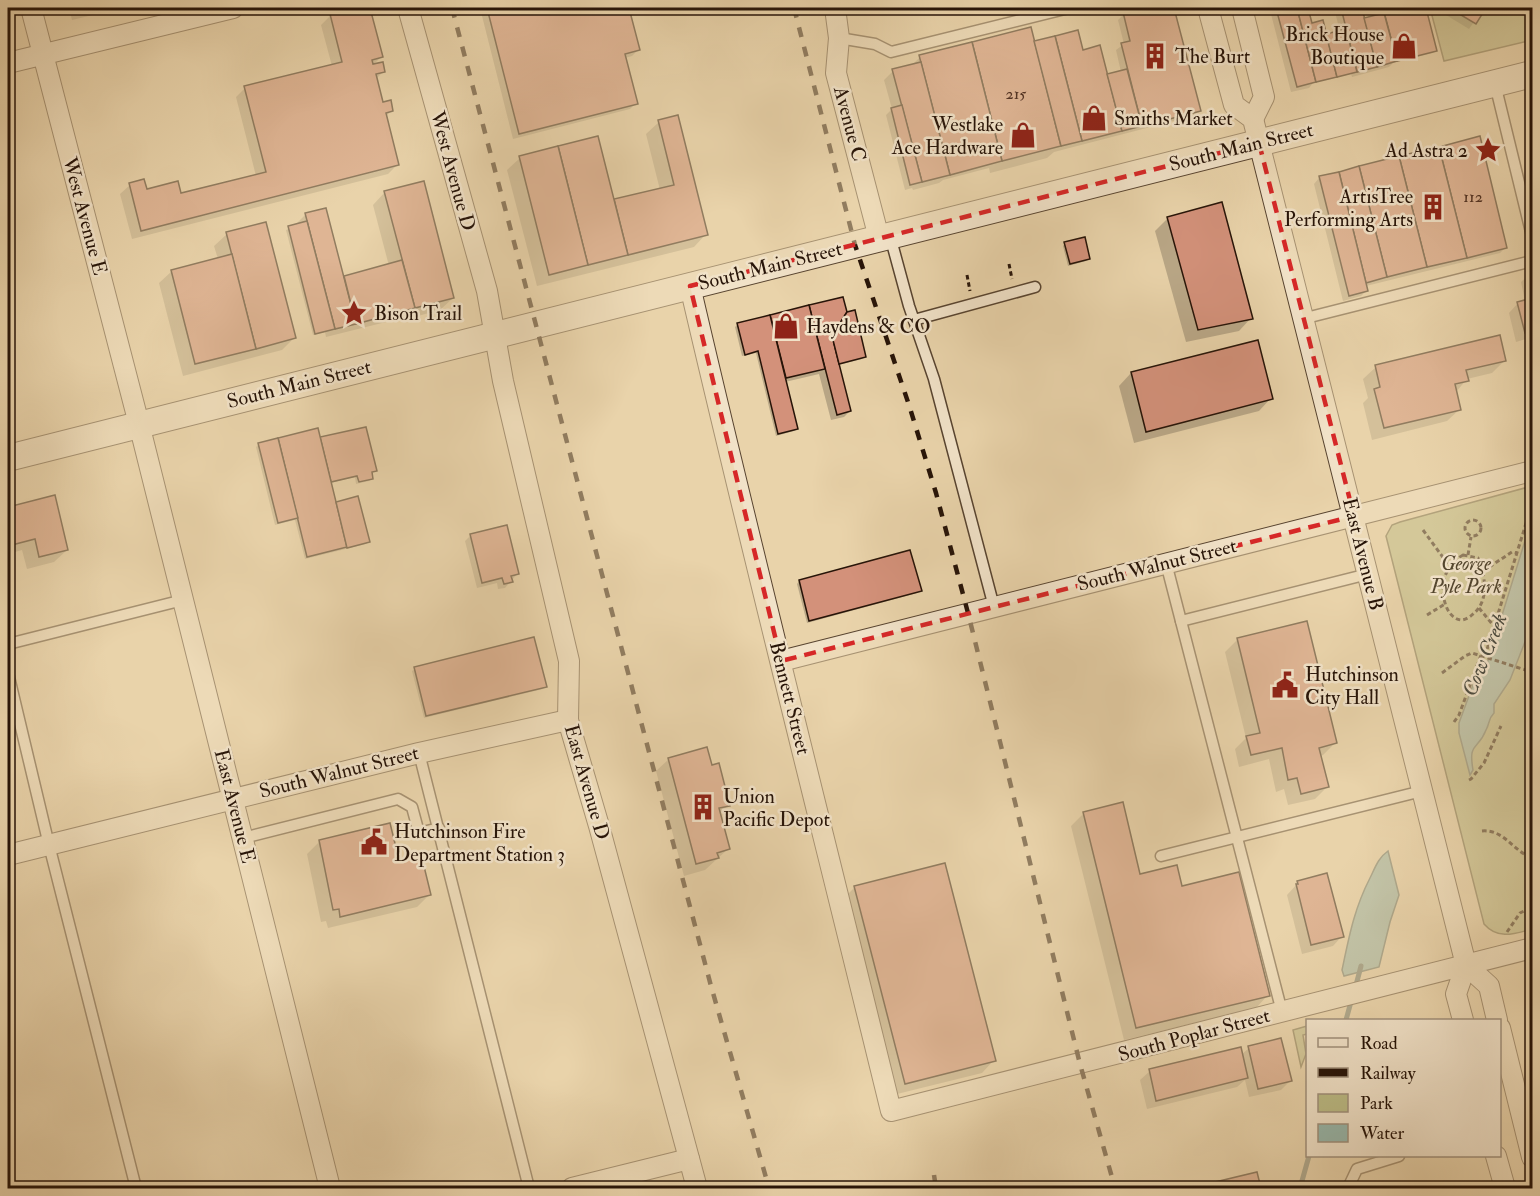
<svg xmlns="http://www.w3.org/2000/svg" width="1540" height="1196" font-family="'IM FELL Double Pica',serif">
<style>
.green{fill:#bbbb85;stroke:#716846;stroke-width:1.5}
.water{fill:#97b7ab;stroke:#6a766a;stroke-width:1.5}
.shadow{fill:#0003}
.lines{fill:none;stroke-linecap:round;stroke-linejoin:round}
.stream{stroke:#6a766a;stroke-width:5}
.building{fill:#d3917a;stroke:#271408;stroke-width:1.5}
.service-casing{stroke:#584430;stroke-width:13}
.minor-casing{stroke:#584430;stroke-width:22}
.tertiary-casing{stroke:#584430;stroke-width:28}
.path{stroke:#271408;stroke-width:3;stroke-dasharray:4.5 3;stroke-linecap:butt}
.service{stroke:#f1e2c8;stroke-width:10}
.minor{stroke:#f1e2c8;stroke-width:20}
.tertiary{stroke:#f1e2c8;stroke-width:26}
.rail{stroke:#271408;stroke-width:4.5;stroke-dasharray:10 10;stroke-linecap:butt}
.marked{fill:none;stroke:#d62828;stroke-width:4.5;stroke-dasharray:12 8;stroke-linejoin:round}
.labels{text-anchor:middle;dominant-baseline:central;stroke-width:5;stroke-linejoin:round;paint-order:stroke}
.number-label{font-size:16px;fill:#523324}
.poi-label{font-size:20px;fill:#271408;stroke:#f1e2c8;text-anchor:start}
.street-label{font-size:20px;fill:#271408;stroke:#f1e2c8}
.park-label{font-size:20px;font-style:italic;fill:#53462e;stroke:#f1e2c8}
.water-label{font-size:21px;font-style:italic;fill:#4e4d41;stroke:#f1e2c8}
</style>
<rect width="100%" height="100%" fill="#e9d3aa"/>
<filter id="stains"><feTurbulence type="fractalNoise" baseFrequency=".00333" numOctaves="4"/><feColorMatrix values="0 0 0 0 .2 0 0 0 0 .09 0 0 0 0 .02 0 0 0 .5 -.17"/></filter>
<radialGradient id="worn" r=".72"><stop offset=".6" stop-color="#630" stop-opacity="0"/><stop offset="1" stop-color="#630" stop-opacity=".3"/></radialGradient>
<g class="green">
<polygon points="1430,8 1532,8 1532,40 1444,61"/>
<path d="M 1532,486 L 1532,929 C 1514,934 1498,940 1484,924 L 1386,536 L 1392,525 L 1400,522 Z"/>
<polygon points="1307,1026 1307,1034 1303,1035 1306,1054 1301,1067 1293,1030"/>
</g>
<g class="water">
<path d="M 1532,518 L 1532,624 L 1510,680 L 1494,704 L 1494,713 C 1488,719 1490,723 1486,730 C 1478,751 1468,741 1473,770 L 1470,775 L 1459,733 L 1459,723 L 1481,663 L 1487,664 Z"/>
<path d="M 1388,851 L 1399,895 L 1390,922 L 1379,967 L 1344,976 L 1342,970 C 1349,937 1354,909 1370,878 C 1375,868 1378,858 1388,851 Z"/>
</g>
<g class="shadow">
<polygon points="69,8 122,8 72,20"/>
<polygon points="362,8 369,8 381,57 372,66 384,71 376,79 382,104 392,110 385,117 397,165 388,174 132,239 120,194 130,185 146,191 180,195 256,176 236,97 245,88 332,66 321,25 331,15"/>
<polygon points="480,8 628,8 638,50 632,56 625,58 636,103 630,109 513,139"/>
<polygon points="1036,8 1060,8 1037,13"/>
<polygon points="1148,8 1173,8 1199,110 1193,116 1054,152 1047,158 990,173 989,168 943,180 939,183 913,190 912,188 905,190 886,115 892,109 884,80 893,71 915,65 914,63 920,57 1033,43 1082,51 1106,76 1121,72 1116,50 1124,44 1118,20 1124,14"/>
<polygon points="1274,8 1307,8 1311,25 1325,35 1340,32 1334,8 1360,8 1363,20 1382,15 1381,8 1425,8 1435,51 1433,53 1393,63 1389,67 1352,77 1351,74 1313,83 1309,88 1291,92 1271,14 1274,10"/>
<polygon points="1451,8 1484,8 1469,29 1446,15"/>
<polygon points="659,122 706,234 694,247 537,286 507,170 520,158 613,201 660,190 646,134"/>
<polygon points="1319,178 1506,247 1500,253 1366,286 1367,290 1361,296 1343,301 1314,184"/>
<polygon points="385,192 453,298 440,310 403,320 402,318 326,337 325,332 313,335 286,230 297,225 297,223 306,214 343,277 389,266 373,205"/>
<polygon points="1168,218 1251,318 1239,331 1186,342 1155,231"/>
<polygon points="227,234 294,338 282,350 183,376 159,283 172,271 218,259 214,246"/>
<polygon points="1065,243 1088,259 1086,261 1068,266 1063,246"/>
<polygon points="1532,272 1532,337 1516,342 1509,313 1518,303 1525,301 1521,282"/>
<polygon points="842,299 846,314 865,356 862,359 838,365 850,411 844,417 831,420 819,374 785,382 797,429 794,431 776,436 756,353 742,356 735,327 738,324"/>
<polygon points="1505,360 1492,373 1467,379 1456,392 1460,409 1447,421 1372,440 1363,403 1368,398 1363,379 1376,367"/>
<polygon points="1131,373 1271,398 1259,411 1134,443 1119,386"/>
<polygon points="319,439 375,470 370,473 372,478 369,481 356,484 355,477 330,483 335,504 368,542 366,544 305,559 295,520 275,525 256,447 259,444"/>
<polygon points="54,497 67,550 54,562 27,569 22,550 8,554 8,508"/>
<polygon points="471,535 518,573 505,588 498,589 497,583 477,588 465,541"/>
<polygon points="909,552 920,591 917,593 807,623 797,584 799,581"/>
<polygon points="1237,640 1335,743 1323,755 1320,756 1327,787 1315,799 1288,805 1284,789 1276,792 1269,759 1239,767 1235,749 1246,738 1225,652"/>
<polygon points="415,669 545,686 543,689 424,718 412,671"/>
<polygon points="669,759 711,767 728,805 719,814 728,849 705,870 684,876 656,771"/>
<polygon points="1084,813 1139,876 1181,888 1268,995 1256,1008 1124,1040 1071,826"/>
<polygon points="319,842 398,862 430,894 417,907 328,928 326,921 321,922 307,854"/>
<polygon points="1298,883 1342,936 1333,946 1302,954 1287,895"/>
<polygon points="855,887 994,1060 982,1073 893,1095 842,900"/>
<polygon points="1249,1048 1290,1081 1281,1090 1249,1097 1245,1080 1237,1087 1147,1109 1140,1080 1150,1071 1241,1055"/>
<polygon points="1256,1173 1259,1188 1196,1188"/>
</g>
<g class="lines">
<g class="stream">
<polyline points="1355,989 1361,966"/>
<polyline points="1346,1020 1352,998"/>
<polyline points="1300,1188 1309,1156"/>
</g>
</g>
<g class="building">
<polygon points="356,8 370,8 383,57 372,60 373,64 383,62 385,72 376,74 383,102 391,100 393,111 386,113 399,165 141,231 129,183 144,179 147,189 178,181 181,193 266,172 244,86 342,62 330,14"/>
<polygon points="487,8 629,8 640,50 625,54 638,104 519,134"/>
<polygon points="1141,8 1174,8 1201,111 1142,126 1121,43 1130,41 1123,12"/>
<polygon points="1276,8 1297,8 1316,82 1297,87"/>
<polygon points="1297,8 1308,8 1312,23 1323,20 1337,77 1316,82"/>
<polygon points="1341,8 1362,8 1377,67 1357,72"/>
<polygon points="1383,8 1426,8 1437,51 1397,61"/>
<polygon points="1452,8 1486,8 1476,24 1451,9"/>
<polygon points="1384,13 1397,61 1377,67 1364,18"/>
<polygon points="1031,27 1061,146 1002,161 972,42"/>
<polygon points="1346,29 1357,72 1337,77 1326,34"/>
<polygon points="1078,30 1083,50 1100,45 1122,131 1082,141 1055,36"/>
<polygon points="1055,36 1082,141 1061,146 1034,41"/>
<polygon points="972,42 1002,161 950,175 919,55"/>
<polygon points="921,62 950,175 922,182 892,69"/>
<polygon points="1127,69 1142,126 1122,131 1107,74"/>
<polygon points="902,105 922,182 910,185 891,108"/>
<polygon points="678,115 708,235 628,255 614,199 674,185 658,120"/>
<polygon points="598,136 628,255 588,265 558,146"/>
<polygon points="1480,136 1507,248 1467,258 1439,147"/>
<polygon points="558,146 588,265 549,275 519,156"/>
<polygon points="1439,147 1467,258 1427,267 1399,156"/>
<polygon points="1399,156 1427,267 1387,277 1359,166"/>
<polygon points="1359,166 1387,277 1366,283 1339,172"/>
<polygon points="1339,172 1368,291 1349,296 1319,176"/>
<polygon points="424,181 454,298 415,308 384,191"/>
<polygon points="1222,202 1253,319 1198,330 1167,217"/>
<polygon points="326,208 356,324 335,329 305,213"/>
<polygon points="307,221 335,329 315,334 288,226"/>
<polygon points="266,222 296,338 256,349 226,232"/>
<polygon points="1085,237 1090,259 1070,264 1064,242"/>
<polygon points="232,254 256,349 195,364 171,270"/>
<polygon points="402,260 415,308 356,324 344,276"/>
<polygon points="843,297 847,312 832,336 851,411 837,415 809,305"/>
<polygon points="1532,298 1532,331 1525,333 1517,302"/>
<polygon points="809,305 825,369 786,378 770,315"/>
<polygon points="855,310 866,357 839,364 832,336 847,312"/>
<polygon points="770,315 798,429 778,434 758,351 745,355 737,323"/>
<polygon points="1500,335 1506,361 1466,370 1469,381 1455,384 1461,410 1384,428 1374,389 1380,387 1375,365"/>
<polygon points="1258,340 1273,399 1146,432 1131,372"/>
<polygon points="366,427 377,471 372,472 373,479 359,482 357,476 331,482 320,437"/>
<polygon points="318,428 347,547 307,557 278,438"/>
<polygon points="278,438 298,518 278,523 258,443"/>
<polygon points="55,495 68,550 39,557 35,539 8,546 8,507"/>
<polygon points="358,496 370,542 347,548 336,502"/>
<polygon points="507,525 519,574 511,576 513,582 504,584 502,578 482,583 470,534"/>
<polygon points="910,550 922,591 809,621 799,580"/>
<polygon points="1307,621 1337,743 1319,748 1329,787 1301,794 1297,778 1288,780 1282,748 1251,755 1246,736 1260,733 1237,638"/>
<polygon points="534,637 547,687 426,716 414,667"/>
<polygon points="707,747 712,765 719,763 730,806 719,808 730,849 717,853 719,858 696,864 668,758"/>
<polygon points="1123,802 1140,874 1177,865 1182,886 1239,872 1270,996 1136,1028 1083,812"/>
<polygon points="390,823 399,860 421,854 431,895 340,917 339,909 333,910 319,840"/>
<polygon points="945,863 996,1061 905,1084 854,886"/>
<polygon points="1327,873 1344,937 1311,945 1296,884 1298,884 1297,881"/>
<polygon points="1281,1038 1292,1081 1258,1089 1248,1046"/>
<polygon points="1241,1047 1248,1078 1156,1101 1149,1069"/>
<polygon points="1257,1172 1261,1188 1190,1188"/>
</g>
<g class="lines">
<g class="service-casing">
<g id="service">
<polyline points="839,38 875,44 891,52 1069,8"/>
<polyline points="1495,84 1532,236"/>
<polyline points="890,236 909,306 934,379 994,607"/>
<polyline points="1302,319 1532,261"/>
<polyline points="914,320 1035,287"/>
<polyline points="1166,563 1282,1012"/>
<polyline points="1181,621 1368,574"/>
<polyline points="8,644 183,600"/>
<polyline points="8,673 49,845 136,1188"/>
<polyline points="419,753 529,1188"/>
<polyline points="243,838 398,799 412,807 419,833 439,828"/>
<polyline points="1161,856 1422,791"/>
<polyline points="1348,1188 1357,1169 1399,1156"/>
</g>
</g>
<g class="minor-casing">
<g id="minor">
<polyline points="31,8 139,424 330,1188"/>
<polyline points="408,8 487,291 503,381 569,661 568,720 599,826 697,1188"/>
<polyline points="835,8 839,38 836,73 879,238"/>
<polyline points="1208,8 1234,105 1253,119 1466,965 1456,994 1463,1020"/>
<polyline points="1242,8 1264,97 1253,119"/>
<polyline points="8,63 233,8"/>
<path d="M 690,286 C 754,562 824,836 891,1111 L 1532,948"/>
<polyline points="781,661 1532,471"/>
<polyline points="8,855 419,753 568,720"/>
<polyline points="1466,965 1489,986 1497,1020"/>
<polyline points="1500,1028 1532,1157"/>
<polyline points="1496,1156 1505,1188"/>
<polyline points="572,1188 689,1159"/>
</g>
</g>
<g class="tertiary-casing">
<polyline id="tertiary" points="8,458 1532,74"/>
</g>
<g class="path">
<polyline points="1009,264 1012,279"/>
<polyline points="967,275 970,291"/>
<circle cx="1473" cy="528" r="8"/>
<polyline points="1423,530 1450,567"/>
<path d="M 1463,555 L 1478,558 C 1485,574 1490,601 1473,614 C 1470,617 1465,620 1461,620 C 1445,618 1441,593 1444,580 C 1446,570 1454,560 1463,555 Z"/>
<polyline points="1468,555 1471,537"/>
<polyline points="1483,571 1512,552 1517,553"/>
<polyline points="1479,608 1493,625"/>
<polyline points="1427,615 1445,604"/>
<polyline points="1485,656 1528,517 1528,504"/>
<polyline points="1442,673 1465,656 1472,653 1532,672"/>
<polyline points="1454,722 1459,715 1481,655"/>
<polyline points="1469,780 1471,779 1484,763 1501,726"/>
<path d="M 1482,831 C 1504,829 1513,851 1532,858"/>
<polyline points="1507,932 1520,913 1532,907"/>
</g>
<use href="#service" class="service"/>
<use href="#minor" class="minor"/>
<use href="#tertiary" class="tertiary"/>
<g class="rail">
<polyline points="452,8 711,986 769,1188"/>
<polyline points="794,8 855,245 909,405 936,493 968,613 1080,1064 1115,1188"/>
<polyline points="934,1175 936,1188"/>
</g>
</g>
<path d="M0 0H1540V1196H0ZM 1259,143 L 1354,516 L 781,661 L 690,286 Z" fill="#e9d3aa" fill-opacity=".55" fill-rule="evenodd"/>
<path class="marked" d="M 1259,143 L 1354,516 L 781,661 L 690,286 Z"/>
<defs>
<g id="shop-bare" transform="scale(2.07)"><path d="M-5-2.5h2.3a2.7 3.5 0 0 1 5.4 0H5L5.5 6h-11ZM-1.5-2.5h3a1.5 2.3 0 0 0-3 0Z" fill="#8f2418" stroke="#f1e2c8" stroke-width="2.5" paint-order="stroke"/></g>
<g id="building-bare" transform="scale(2.07)"><path d="M-4-6H4V6H1V3H-1V6H-4ZM-2.5-4.3h1.7v1.8h-1.7ZM.8-4.3h1.7v1.8H.8ZM-2.5-1h1.7V.8h-1.7ZM.8-1h1.7V.8H.8Z" fill="#8f2418" stroke="#f1e2c8" stroke-width="2.5" paint-order="stroke"/></g>
<g id="sight-bare" transform="scale(2.07)"><path d="M0-6L1.8-2.2L6-1.7L2.9 1.2L3.7 5.4L0 3.3L-3.7 5.4L-2.9 1.2L-6-1.7L-1.8-2.2Z" fill="#8f2418" stroke="#f1e2c8" stroke-width="2.5" paint-order="stroke"/></g>
<g id="civic-bare" transform="scale(2.07)"><path d="M-.6-6.5H3V-4.5H.6V-3L4-1V1h2V6H-6V1h2V-1L-.6-3ZM-1.2 2.5V6h2.4V2.5Z" fill="#8f2418" stroke="#f1e2c8" stroke-width="2.5" paint-order="stroke"/></g>
</defs>
<g fill-rule="evenodd">
<use href="#shop-bare" x="1404" y="46"/>
<use href="#building-bare" x="1155" y="56"/>
<use href="#shop-bare" x="1094" y="118"/>
<use href="#shop-bare" x="1023" y="135"/>
<use href="#sight-bare" x="1488" y="150"/>
<use href="#building-bare" x="1433" y="207"/>
<use href="#sight-bare" x="354" y="313"/>
<use href="#shop-bare" x="786" y="326"/>
<use href="#civic-bare" x="1285" y="685"/>
<use href="#building-bare" x="703" y="807"/>
<use href="#civic-bare" x="374" y="842"/>
</g>
<g class="labels">
<g class="number-label">
<text x="1016" y="94">215</text>
<text x="1473" y="197">112</text>
</g>
<g class="poi-label">
<text x="1384" y="34" text-anchor="end">Brick House<tspan x="1384" dy="23">Boutique</tspan></text>
<text x="1175" y="56">The Burt</text>
<text x="1114" y="118">Smiths Market</text>
<text x="1003" y="124" text-anchor="end">Westlake<tspan x="1003" dy="23">Ace Hardware</tspan></text>
<text x="1468" y="150" text-anchor="end">Ad Astra 2</text>
<text x="1413" y="196" text-anchor="end">ArtisTree<tspan x="1413" dy="23">Performing Arts</tspan></text>
<text x="374" y="313">Bison Trail</text>
<text x="806" y="326">Haydens &amp; CO</text>
<text x="1305" y="674">Hutchinson<tspan x="1305" dy="23">City Hall</tspan></text>
<text x="723" y="796">Union<tspan x="723" dy="23">Pacific Depot</tspan></text>
<text x="394" y="831">Hutchinson Fire<tspan x="394" dy="23">Department Station 3</tspan></text>
</g>
<g class="street-label">
<text transform="translate(850 124) rotate(75)">Avenue C</text>
<text transform="translate(1241 147) rotate(-14)">South Main Street</text>
<text transform="translate(453 171) rotate(75)">West Avenue D</text>
<text transform="translate(85 216) rotate(75)">West Avenue E</text>
<text transform="translate(770 266) rotate(-14)">South Main Street</text>
<text transform="translate(299 384) rotate(-14)">South Main Street</text>
<text transform="translate(1363 554) rotate(76)">East Avenue B</text>
<text transform="translate(1157 565) rotate(-14)">South Walnut Street</text>
<text transform="translate(790 698) rotate(76)">Bennett Street</text>
<text transform="translate(339 772) rotate(-14)">South Walnut Street</text>
<text transform="translate(587 782) rotate(74)">East Avenue D</text>
<text transform="translate(235 806) rotate(76)">East Avenue E</text>
<text transform="translate(1194 1035) rotate(-15)">South Poplar Street</text>
</g>
<g class="park-label">
<text x="1466" y="563">George<tspan x="1466" dy="23">Pyle Park</tspan></text>
</g>
<g class="water-label">
<text transform="translate(1485 655) rotate(-68)">Cow Creek</text>
</g>
</g>
<rect width="1540" height="1196" fill="none" stroke="#e9d3aa" stroke-width="30"/>
<rect x="9" y="9" width="1522" height="1178" fill="none" stroke="#271408" stroke-width="3"/>
<rect x="15" y="15" width="1510" height="1166" fill="none" stroke="#271408" stroke-width="1.5"/>
<rect x="1306" y="1019" width="195" height="138" fill="#f1e2c8" stroke="#a0907b" stroke-width="1.5"/>
<rect x="1318" y="1038" width="30" height="9" fill="#f1e2c8" stroke="#a0907b" stroke-width="1.5"/>
<text x="1360" y="1049" font-size="18" fill="#271408">Road</text>
<rect x="1318" y="1068" width="30" height="9" fill="#271408" stroke="#a0907b" stroke-width="1.5"/>
<text x="1360" y="1079" font-size="18" fill="#271408">Railway</text>
<rect x="1318" y="1094" width="30" height="18" fill="#bbbb85" stroke="#a0907b" stroke-width="1.5"/>
<text x="1360" y="1109" font-size="18" fill="#271408">Park</text>
<rect x="1318" y="1124" width="30" height="18" fill="#97b7ab" stroke="#a0907b" stroke-width="1.5"/>
<text x="1360" y="1139" font-size="18" fill="#271408">Water</text>
<rect width="100%" height="100%" filter="url(#stains)"/>
<rect width="100%" height="100%" fill="url(#worn)"/>
</svg>
